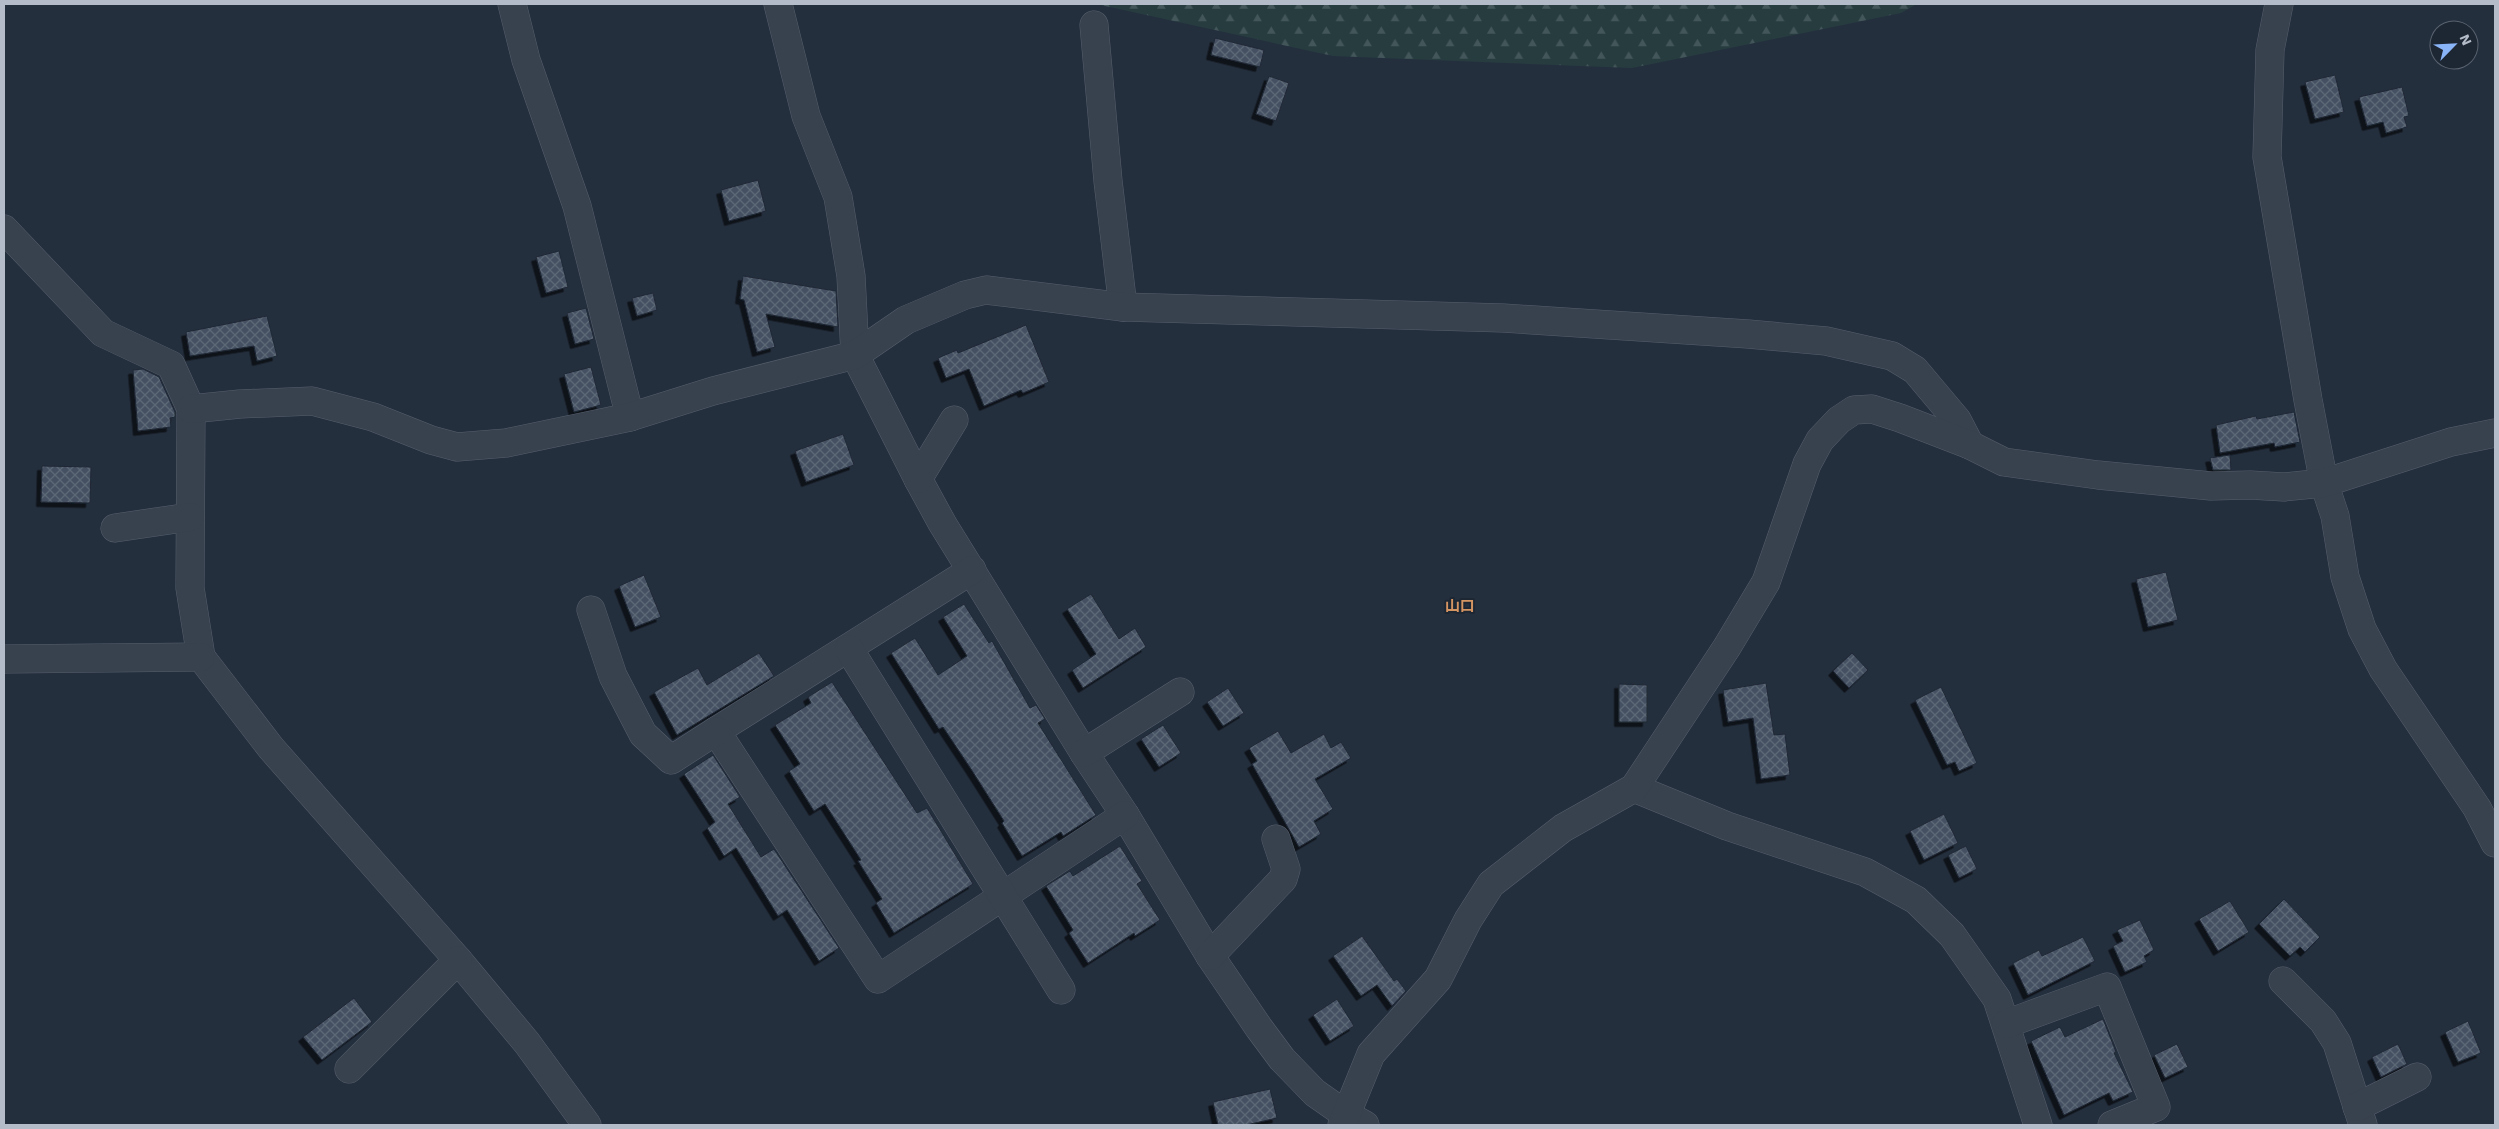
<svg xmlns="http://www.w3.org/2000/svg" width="2499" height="1129" font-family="'Work Sans','Noto Sans JP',sans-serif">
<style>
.forest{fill:url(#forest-firs)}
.building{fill:url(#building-cross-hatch);stroke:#1f2835;filter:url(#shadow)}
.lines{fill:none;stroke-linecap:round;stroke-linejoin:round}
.minor-casing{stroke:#565f6c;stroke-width:29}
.minor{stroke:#38414e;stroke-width:28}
.labels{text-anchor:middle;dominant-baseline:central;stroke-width:4;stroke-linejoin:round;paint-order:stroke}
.neighbourhood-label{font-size:15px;font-weight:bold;fill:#d59563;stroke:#1d2633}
</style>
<defs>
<pattern id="forest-firs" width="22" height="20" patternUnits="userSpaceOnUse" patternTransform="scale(1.25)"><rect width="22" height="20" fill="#263c3f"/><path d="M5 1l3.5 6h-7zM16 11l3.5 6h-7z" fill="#435659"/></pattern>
<pattern id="building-cross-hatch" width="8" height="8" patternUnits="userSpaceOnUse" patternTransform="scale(1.25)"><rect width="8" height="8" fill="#455162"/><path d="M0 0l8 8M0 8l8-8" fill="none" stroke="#5d6877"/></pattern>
<filter id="shadow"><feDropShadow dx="-4.5" dy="4.5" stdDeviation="0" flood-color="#0009"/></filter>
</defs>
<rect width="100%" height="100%" fill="#242f3e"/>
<polygon class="forest" points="1096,4 1917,4 1901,13 1632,68 1333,56"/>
<g class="building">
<polygon points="1215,38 1264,50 1260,67 1211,55"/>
<polygon points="2335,75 2344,112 2315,119 2305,82"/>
<polygon points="1269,76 1289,83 1276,121 1256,114"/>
<polygon points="2402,87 2409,116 2404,117 2407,127 2386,133 2383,122 2367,126 2359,97"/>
<polygon points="758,180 766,211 729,221 721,190"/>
<polygon points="559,251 568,287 546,293 536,257"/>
<polygon points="743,276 836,291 838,327 766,314 775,347 757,352 744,300 740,299"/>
<polygon points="653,293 657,310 637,316 632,298"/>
<polygon points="586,308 594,339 575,344 567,313"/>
<polygon points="267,316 277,356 257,361 254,346 190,356 186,332"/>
<polygon points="1026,325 1049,382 1023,393 1021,390 984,406 969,369 946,378 938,358 957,350 958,353"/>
<polygon points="591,367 601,405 574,412 564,374"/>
<polygon points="143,369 159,377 175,412 175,417 170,418 171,427 138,431 133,370"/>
<polygon points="2294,412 2300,442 2275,447 2274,443 2220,453 2216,425 2256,416 2257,419"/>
<polygon points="843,434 854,465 806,482 795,451"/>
<polygon points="2230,455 2231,470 2213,470 2210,458"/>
<polygon points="42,466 91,467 90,503 41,502"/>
<polygon points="2166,572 2178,620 2148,627 2136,579"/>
<polygon points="644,575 661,617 635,627 619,586"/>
<polygon points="1091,594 1119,639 1135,628 1146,647 1083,688 1072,670 1096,654 1067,609"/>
<polygon points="964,604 989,643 992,641 1030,708 1036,705 1045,719 1038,723 1096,815 1063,836 1061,832 1022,856 1002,823 1004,821 971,769 943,727 939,729 891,653 915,638 938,675 967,656 943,617"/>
<polygon points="759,653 774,676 677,735 654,692 698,668 707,685"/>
<polygon points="1852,653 1868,670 1849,688 1833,671"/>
<polygon points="832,682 917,813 927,808 973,884 894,933 876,903 882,899 858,861 861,860 825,804 814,811 789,771 800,764 775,725 811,703 808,697"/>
<polygon points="1766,683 1774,735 1785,734 1790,775 1761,779 1753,718 1728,722 1723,690"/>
<polygon points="1619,684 1647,685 1647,722 1619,722"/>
<polygon points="1941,687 1977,763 1959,771 1955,762 1947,765 1915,700"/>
<polygon points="1228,688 1244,713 1223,726 1207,702"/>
<polygon points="1163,725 1181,753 1159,767 1141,739"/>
<polygon points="1278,731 1291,753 1324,734 1331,748 1341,742 1351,758 1315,779 1333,809 1314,821 1321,834 1299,847 1252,764 1257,761 1249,748"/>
<polygon points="713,755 740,797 728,804 761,857 774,849 839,948 819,961 787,910 778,916 736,848 724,856 707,828 715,822 684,774"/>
<polygon points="1944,814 1958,843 1924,860 1910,831"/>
<polygon points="1120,846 1142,881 1137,884 1160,920 1135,936 1134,933 1088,963 1069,933 1073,930 1046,886 1070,871 1073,876"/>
<polygon points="1966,846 1977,869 1959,878 1948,855"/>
<polygon points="2284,899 2320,937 2305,952 2300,947 2290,956 2259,924"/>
<polygon points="2230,901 2249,932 2218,951 2199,919"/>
<polygon points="2140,920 2154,950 2144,956 2147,962 2125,972 2113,946 2123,941 2117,930"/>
<polygon points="1362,936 1394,981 1397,979 1406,991 1392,1006 1377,985 1361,996 1333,956"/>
<polygon points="2083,937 2095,961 2028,995 2013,963 2039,950 2042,956"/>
<polygon points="354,998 372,1022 322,1060 303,1037"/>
<polygon points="1337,999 1354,1026 1330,1041 1313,1015"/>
<polygon points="2103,1019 2116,1052 2114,1053 2133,1092 2113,1101 2109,1093 2064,1115 2031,1041 2060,1027 2065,1037"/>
<polygon points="2468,1021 2481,1053 2458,1062 2445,1032"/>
<polygon points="2177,1044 2188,1067 2165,1078 2154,1055"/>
<polygon points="2398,1044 2407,1064 2381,1077 2372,1057"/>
<polygon points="1270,1089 1277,1118 1246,1125 1218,1125 1213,1102"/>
</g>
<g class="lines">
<g class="minor-casing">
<g id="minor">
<polyline points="512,4 526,60 577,206 630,417"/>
<polyline points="778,4 806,116 838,197 851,276 855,355 918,479 942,523 1084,753 1125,815 1210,956 1259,1028 1282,1059 1315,1093 1345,1114 1365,1125"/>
<polyline points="2279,4 2270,50 2267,157 2308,400 2324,483 2335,516 2345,577 2362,629 2383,669 2477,808 2495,843"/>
<polyline points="1094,25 1108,181 1123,307"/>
<polyline points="4,229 103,333 171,365 191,409 190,588 201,657 271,748 458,960 527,1043 587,1125"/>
<polyline points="191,409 240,404 312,401 373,417 431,440 457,447 506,443 630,417 713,391 855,355 906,320 965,295 986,290 1123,307 1503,318 1748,334 1826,341 1892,356 1915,370 1957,420 1970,445"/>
<polyline points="918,479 954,420"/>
<polyline points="115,528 190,517"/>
<polyline points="972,570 716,731 878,979 1125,815"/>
<polyline points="591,610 613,676 643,734 671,760 716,731"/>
<polyline points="849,649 1061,990"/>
<polyline points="4,659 201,657"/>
<polyline points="1084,753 1180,692"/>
<polyline points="1634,788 1727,826 1865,872 1916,900 1952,935 1997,999 2038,1125"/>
<polyline points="1210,956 1283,879 1286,869 1276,839"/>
<polyline points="2283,981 2323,1021 2337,1043 2363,1125"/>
<polyline points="2006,1024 2107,987 2156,1107 2112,1125"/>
<polyline points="349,1069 458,960"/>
<polyline points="2357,1107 2417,1077"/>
<polyline points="1342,1125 1371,1054 1438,979 1468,920 1491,884 1563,828 1634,788 1727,647 1766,582 1807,464 1820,440 1839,420 1854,410 1872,409 1900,418 1970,445 2004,462 2098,475 2211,486 2250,485 2284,487 2324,483 2451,442 2495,433"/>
</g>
</g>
<use href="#minor" class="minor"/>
</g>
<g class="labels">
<g class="neighbourhood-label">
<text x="1460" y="606">山口</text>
</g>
</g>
<rect width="2499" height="1129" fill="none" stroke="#b4bcc9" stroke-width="10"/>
<g transform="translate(2454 45) rotate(66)"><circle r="24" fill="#1d2633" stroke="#59626f"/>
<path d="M0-4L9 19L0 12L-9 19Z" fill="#8ab4f8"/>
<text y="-8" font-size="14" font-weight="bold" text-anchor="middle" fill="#b4bcc9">N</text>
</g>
</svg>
